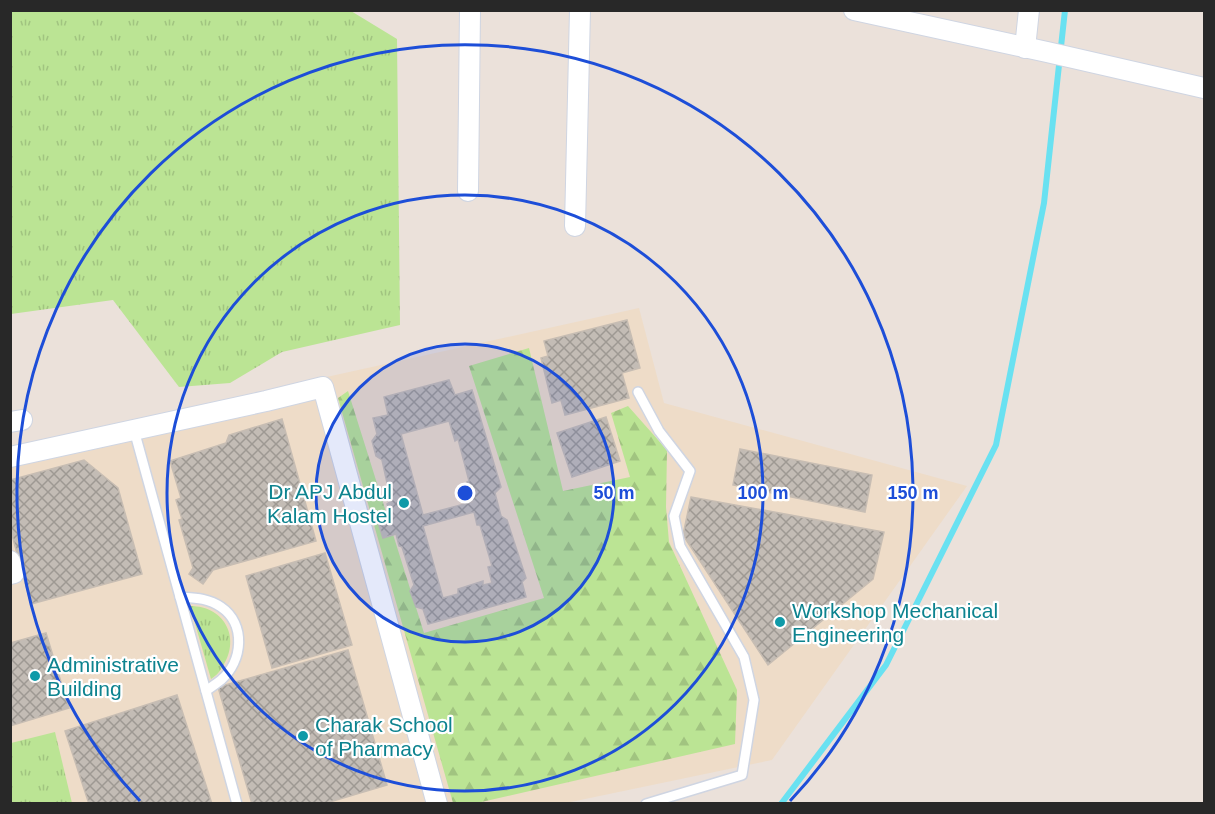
<svg xmlns="http://www.w3.org/2000/svg" width="1215" height="814" font-family="Arial,sans-serif">
<style>
.education{fill:#eedcc8}
.grass{fill:url(#grass-tufts)}
.forest{fill:url(#forest-firs)}
.lines{fill:none;stroke-linecap:round;stroke-linejoin:round}
.stream{stroke:#69e1f1;stroke-width:6}
.building{fill:url(#building-cross-hatch);stroke:#c7bdb3;stroke-width:1.5;fill-rule:evenodd}
.lane-casing{stroke:#cfd5e2;stroke-width:12}
.street-casing{stroke:#cfd5e2;stroke-width:22}
.lane{stroke:#fff;stroke-width:9}
.street{stroke:#fff;stroke-width:20}
.ring{fill:none;stroke:#1d4ed8;stroke-width:3}
.culture-dot{fill:#0f9aa8;stroke:#fff;stroke-width:2}
.labels{text-anchor:middle;dominant-baseline:central;stroke-width:4.5;stroke-linejoin:round;paint-order:stroke}
.culture-label{font-size:21px;fill:#0d838f;stroke:#fff;text-anchor:start}
.centre{fill:#1d4ed8;stroke:#fff;stroke-width:3}
.ring-label{font-size:18px;text-anchor:middle;font-weight:bold;fill:#1d4ed8;stroke:#fff;stroke-width:4.5;stroke-linejoin:round;paint-order:stroke}
</style>
<defs>
<pattern id="grass-tufts" width="24" height="20" patternUnits="userSpaceOnUse" patternTransform="scale(1.5)"><rect width="24" height="20" fill="#bbe494"/><path d="M3 7l-1-3M5 7V3M7 7l1-3M15 17l-1-3M17 17v-4M19 17l1-3" fill="none" stroke="#a1c480"/></pattern>
<pattern id="forest-firs" width="22" height="20" patternUnits="userSpaceOnUse" patternTransform="scale(1.5)"><rect width="22" height="20" fill="#bbe494"/><path d="M5 1l3.5 6h-7zM16 11l3.5 6h-7z" fill="#a1c480"/></pattern>
<pattern id="building-cross-hatch" width="8" height="8" patternUnits="userSpaceOnUse" patternTransform="scale(1.5)"><rect width="8" height="8" fill="#c3bcb5"/><path d="M0 0l8 8M0 8l8-8" fill="none" stroke="#9e9993"/></pattern>
</defs>
<rect width="100%" height="100%" fill="#ebe1da"/>
<polygon class="education" points="639,308 664,403 967,486 772,760 566,803 11,804 10,447"/>
<g class="grass">
<polygon points="10,11 351,11 397,39 400,325 282,352 230,383 179,387 113,300 11,314"/>
<path d="M 190,606 C 226,606 242,640 221,669 C 219,673 215,676 211,679 Z"/>
<polygon points="55,732 72,803 11,803 11,743"/>
</g>
<polygon class="forest" points="529,348 563,491 630,477 611,413 628,406 667,450 666,507 669,542 737,690 735,744 477,803 453,803 338,398 348,391 424,633 544,598 469,366"/>
<g class="lines">
<polyline class="stream" points="781,804 886,665 996,445 1044,203 1065,10"/>
</g>
<g class="building">
<polygon points="627,320 640,368 622,373 629,398 565,415 561,400 552,403 541,358 548,356 544,341"/>
<path d="M 449,380 L 455,395 L 472,390 L 501,487 L 495,493 L 501,516 L 507,520 L 526,578 L 522,582 L 526,597 L 428,624 L 423,609 L 416,607 L 410,591 L 414,585 L 402,547 L 399,546 L 396,534 L 383,538 L 376,516 L 390,511 L 387,504 L 391,501 L 382,460 L 376,456 L 372,441 L 377,434 L 373,418 L 388,415 L 384,397 ZM 449,421 L 455,441 L 458,439 L 469,481 L 467,482 L 472,502 L 423,515 L 401,434 ZM 474,512 L 477,525 L 480,525 L 492,566 L 488,567 L 492,583 L 483,585 L 483,581 L 458,589 L 458,594 L 443,598 L 423,526 Z"/>
<polygon points="606,417 620,461 572,477 557,433"/>
<polygon points="282,419 316,541 213,570 203,584 189,574 193,568 179,520 182,519 176,500 181,498 170,461 226,443 229,435"/>
<polygon points="740,449 872,475 865,512 733,485"/>
<polygon points="84,460 118,488 142,574 31,604 10,528 10,480"/>
<polygon points="691,497 884,532 873,579 768,665 683,535"/>
<polygon points="325,553 352,645 272,668 246,576"/>
<polygon points="46,633 69,708 10,726 10,643"/>
<polygon points="348,650 387,785 323,804 252,804 218,687"/>
<polygon points="177,695 212,804 89,804 65,731"/>
</g>
<g class="lines">
<g class="lane-casing">
<g id="lane">
<polyline points="638,392 659,431 690,471 674,516 680,546 744,657 754,700 742,775 646,804"/>
<polyline points="134,430 237,804"/>
<path d="M 180,597 C 194,598 208,598 221,607 C 246,624 243,661 221,680 C 216,684 211,687 206,691"/>
</g>
</g>
<g class="street-casing">
<g id="street">
<polyline points="854,10 1047,52 1204,88"/>
<polyline points="1025,48 1029,10"/>
<polyline points="468,191 470,10"/>
<polyline points="575,226 580,10"/>
<polyline points="10,422 22,420"/>
<polyline points="10,457 266,401 323,387 437,804"/>
<polyline points="10,561 14,573 10,574"/>
</g>
</g>
<use href="#lane" class="lane"/>
<use href="#street" class="street"/>
</g>
<circle cx="465" cy="493" r="149" fill="#1d4ed8" fill-opacity=".12"/>
<g class="ring">
<circle cx="465" cy="493" r="149"/>
<circle cx="465" cy="493" r="298"/>
<path d="M140 801A448 448 0 1 1 790 801"/>
</g>
<g class="culture-dot">
<circle cx="404" cy="503" r="6"/>
<circle cx="780" cy="622" r="6"/>
<circle cx="35" cy="676" r="6"/>
<circle cx="303" cy="736" r="6"/>
</g>
<g class="labels">
<g class="culture-label">
<text x="392" y="491" text-anchor="end">Dr APJ Abdul<tspan x="392" dy="24">Kalam Hostel</tspan></text>
<text x="792" y="610">Workshop Mechanical<tspan x="792" dy="24">Engineering</tspan></text>
<text x="47" y="664">Administrative<tspan x="47" dy="24">Building</tspan></text>
<text x="315" y="724">Charak School<tspan x="315" dy="24">of Pharmacy</tspan></text>
</g>
</g>
<circle cx="465" cy="493" r="9" class="centre"/>
<g class="ring-label">
<text x="614" y="499">50 m</text>
<text x="763" y="499">100 m</text>
<text x="913" y="499">150 m</text>
</g>
<rect width="1215" height="814" fill="none" stroke="#282828" stroke-width="24"/>
</svg>
